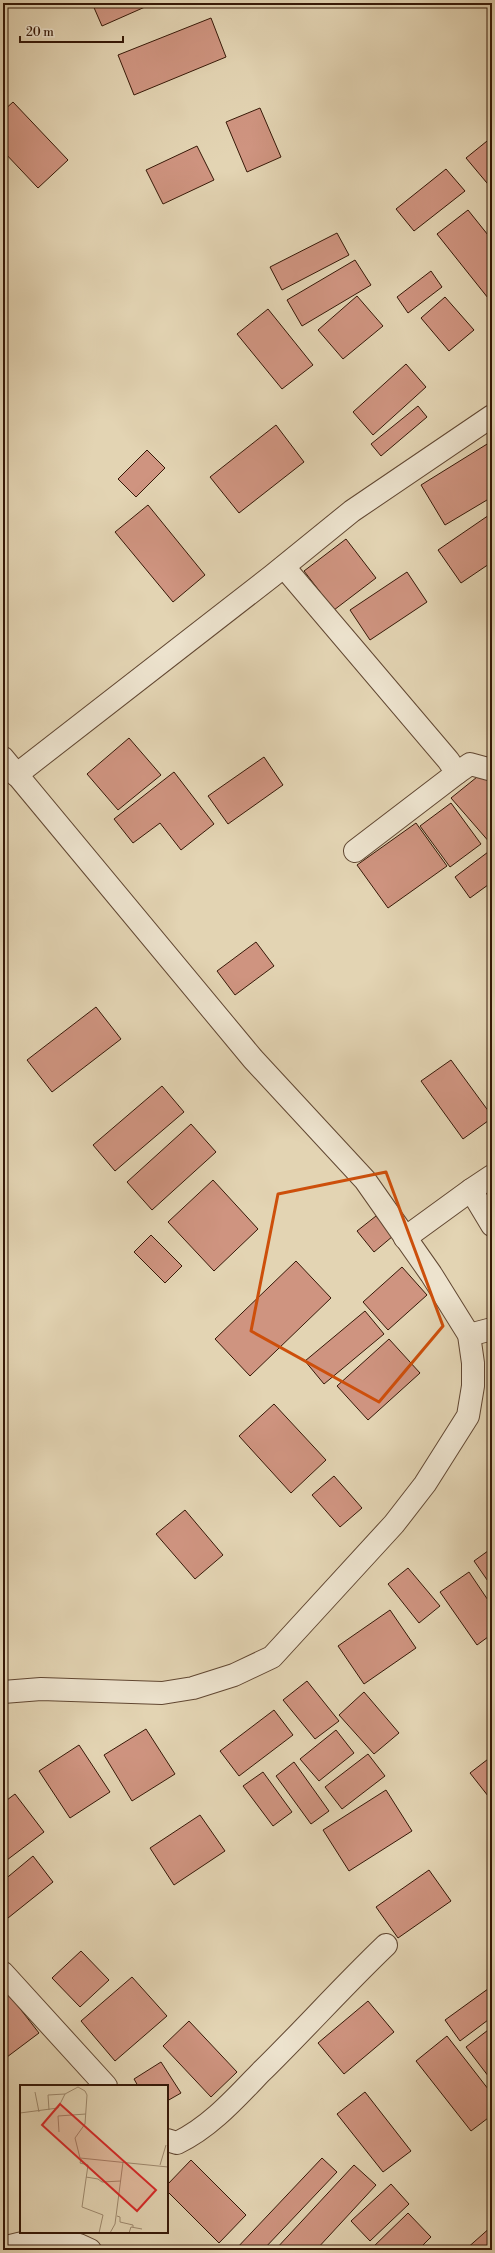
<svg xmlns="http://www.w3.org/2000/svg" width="495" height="2253" font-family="'Libre Bodoni',serif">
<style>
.building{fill:#cf9480;stroke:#361807}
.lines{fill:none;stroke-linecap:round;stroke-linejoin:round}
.minor-casing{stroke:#614732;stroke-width:24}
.minor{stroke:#ede3ce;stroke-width:22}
.marked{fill:none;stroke:#cd4f0b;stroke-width:3;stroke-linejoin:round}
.inset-road{fill:none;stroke:#9e896e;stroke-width:1}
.view{fill:#d62828;fill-opacity:0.15;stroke:#d62828;stroke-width:2}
.inset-edge{fill:none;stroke:#361807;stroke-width:2}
</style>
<rect width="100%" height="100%" fill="#e3d4b3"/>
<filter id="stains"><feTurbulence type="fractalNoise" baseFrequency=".005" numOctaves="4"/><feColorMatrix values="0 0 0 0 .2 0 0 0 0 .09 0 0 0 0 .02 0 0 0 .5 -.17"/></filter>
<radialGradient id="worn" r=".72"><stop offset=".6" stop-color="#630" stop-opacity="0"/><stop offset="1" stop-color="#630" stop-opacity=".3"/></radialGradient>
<g class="building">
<polygon points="92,3 154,3 102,26"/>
<polygon points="211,18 226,57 134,95 118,55"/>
<polygon points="13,102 68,160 38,188 3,151 3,111"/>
<polygon points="260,108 281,157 247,172 226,122"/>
<polygon points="492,137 492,189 466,158"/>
<polygon points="197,146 214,180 163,204 146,170"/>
<polygon points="446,169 465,191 414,231 396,209"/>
<polygon points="468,210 492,240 492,295 488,298 437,234"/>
<polygon points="337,233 349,255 282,290 270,267"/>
<polygon points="355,260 371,285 302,326 287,300"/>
<polygon points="431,271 442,287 408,313 397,297"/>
<polygon points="357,296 383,326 343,359 318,330"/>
<polygon points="445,297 474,330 449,351 421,318"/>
<polygon points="268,309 313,365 282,389 237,334"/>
<polygon points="406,364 426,387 373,435 353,412"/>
<polygon points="418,406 427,417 381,456 371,444"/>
<polygon points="276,425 304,462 239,513 210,477"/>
<polygon points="492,441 492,497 445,525 421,485"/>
<polygon points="147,450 165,468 136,497 118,479"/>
<polygon points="148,505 205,575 173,602 115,532"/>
<polygon points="492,513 492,562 461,583 438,550"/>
<polygon points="346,539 376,578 334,610 304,571"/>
<polygon points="407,572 427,602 370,640 350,610"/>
<polygon points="129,738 161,775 118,810 87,774"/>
<polygon points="264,757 283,785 228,824 208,796"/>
<polygon points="174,772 214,824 181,850 160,823 133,843 114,819"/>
<polygon points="482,773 492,785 491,844 451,798"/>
<polygon points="451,803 481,844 450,867 420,826"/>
<polygon points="416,823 447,866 388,908 357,865"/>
<polygon points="492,849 492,882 470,898 455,877"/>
<polygon points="256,942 274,966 235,995 217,971"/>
<polygon points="96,1007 121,1039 52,1092 27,1060"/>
<polygon points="451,1060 492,1116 492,1118 463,1139 421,1081"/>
<polygon points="162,1086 184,1112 115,1171 93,1145"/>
<polygon points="191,1124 216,1152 152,1210 127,1182"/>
<polygon points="213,1180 258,1229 214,1271 168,1222"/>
<polygon points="376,1216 393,1236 374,1252 357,1231"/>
<polygon points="151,1235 182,1266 165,1283 134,1252"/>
<polygon points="296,1261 331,1298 250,1376 215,1339"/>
<polygon points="402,1267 427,1295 388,1330 363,1302"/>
<polygon points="365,1311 384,1334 324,1384 305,1361"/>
<polygon points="389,1339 420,1373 368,1420 337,1386"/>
<polygon points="274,1404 326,1460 291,1493 239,1436"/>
<polygon points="334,1476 362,1508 340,1527 312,1495"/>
<polygon points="185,1510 223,1555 195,1579 156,1534"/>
<polygon points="492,1548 492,1587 474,1561"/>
<polygon points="408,1568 440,1606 419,1623 388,1584"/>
<polygon points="469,1572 492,1606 492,1634 477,1645 440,1592"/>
<polygon points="390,1610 416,1648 364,1684 338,1646"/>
<polygon points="307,1681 339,1721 315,1739 283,1700"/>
<polygon points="364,1692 399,1733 374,1754 339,1715"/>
<polygon points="274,1710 293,1735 239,1776 220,1751"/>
<polygon points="146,1729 175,1774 132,1801 104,1755"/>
<polygon points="336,1730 354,1753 319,1781 300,1759"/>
<polygon points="79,1745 110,1792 70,1818 39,1771"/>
<polygon points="368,1754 385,1776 342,1809 325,1787"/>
<polygon points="492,1756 492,1801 470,1773"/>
<polygon points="294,1762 329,1811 311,1824 276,1776"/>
<polygon points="263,1772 292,1812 273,1826 243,1786"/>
<polygon points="386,1790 412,1831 349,1871 323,1830"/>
<polygon points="15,1794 44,1832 3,1863 3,1803"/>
<polygon points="200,1815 225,1851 174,1885 150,1848"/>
<polygon points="33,1856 53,1882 3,1922 3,1881"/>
<polygon points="429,1870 451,1901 398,1938 376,1907"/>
<polygon points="81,1951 109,1980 80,2007 52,1978"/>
<polygon points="132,1977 167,2016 115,2061 81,2021"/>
<polygon points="492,1986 492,2017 460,2041 445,2020"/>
<polygon points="4,1988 39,2033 3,2060 3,1989"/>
<polygon points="368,2001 394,2032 344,2074 318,2043"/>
<polygon points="189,2021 237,2072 211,2097 163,2046"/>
<polygon points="492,2027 492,2081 466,2047"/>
<polygon points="447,2036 492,2094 492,2115 471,2131 416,2061"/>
<polygon points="161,2062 181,2093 167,2101 167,2086 138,2086 134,2079"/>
<polygon points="365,2092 411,2151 383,2172 337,2114"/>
<polygon points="322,2158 337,2172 263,2250 235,2250"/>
<polygon points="191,2160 246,2215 219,2243 167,2191 167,2185"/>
<polygon points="354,2165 376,2185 316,2250 275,2250"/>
<polygon points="391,2184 409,2204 370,2241 351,2221"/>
<polygon points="408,2213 431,2237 418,2250 370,2250"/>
<polygon points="492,2226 492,2250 465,2250"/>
</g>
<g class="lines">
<g class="minor-casing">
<g id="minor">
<polyline points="284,567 448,760 457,773 470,764 492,770"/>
<polyline points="3,758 253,1059 365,1180 431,1274 469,1335 473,1363 473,1386 468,1416 425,1484 394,1524 272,1657 234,1675 193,1688 162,1693 41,1689 3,1692"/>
<polyline points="16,775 272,576 352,511 492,416"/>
<polyline points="355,851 457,773"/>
<polyline points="492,1176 471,1190 492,1225"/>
<polyline points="405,1238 471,1190"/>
<polyline points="469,1335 492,1329"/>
<polyline points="3,1973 106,2086"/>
<path d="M 167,2140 L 177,2143 C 209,2128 235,2099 260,2073 C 303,2031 343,1986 386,1945"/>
<path d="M 3,2248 C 36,2239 58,2233 90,2250"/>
</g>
</g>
<use href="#minor" class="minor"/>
</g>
<path class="marked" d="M 386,1172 L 443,1326 L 379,1402 L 251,1331 L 278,1194 Z"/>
<g transform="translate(20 2085)">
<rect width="148" height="148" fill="#e3d4b3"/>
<path class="inset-road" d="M 15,7 L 19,27M 29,25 L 28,10 L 45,9M 0,28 L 38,23 L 45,9 L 58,2 L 65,6 L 67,10 L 65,39 L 55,53 L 60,73 L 148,82M 39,47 L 38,31 L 66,29M 61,74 L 60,78 L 68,80 L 62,122 L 83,130 L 79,148M 140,80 L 146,60M 66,92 L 78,94 L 82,97 L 101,96M 97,131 L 100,132 L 100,137 L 113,140 L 113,142M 90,148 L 95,139 L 103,77M 109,148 L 111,142 L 122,144"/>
<path class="view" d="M 40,19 L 136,105 L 117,126 L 22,40 Z"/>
<rect width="148" height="148" class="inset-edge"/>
</g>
<rect width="495" height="2253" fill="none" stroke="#e3d4b3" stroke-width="16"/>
<rect x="4" y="4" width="487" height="2245" fill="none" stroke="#361807" stroke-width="2"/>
<rect x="8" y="8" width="479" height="2237" fill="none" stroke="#361807"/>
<path d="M20 36v6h103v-6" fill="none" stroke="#361807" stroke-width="2"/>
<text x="26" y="36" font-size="12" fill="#361807" stroke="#ede3ce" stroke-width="3" paint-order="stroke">20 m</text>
<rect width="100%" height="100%" filter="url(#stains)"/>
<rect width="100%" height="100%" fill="url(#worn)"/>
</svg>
